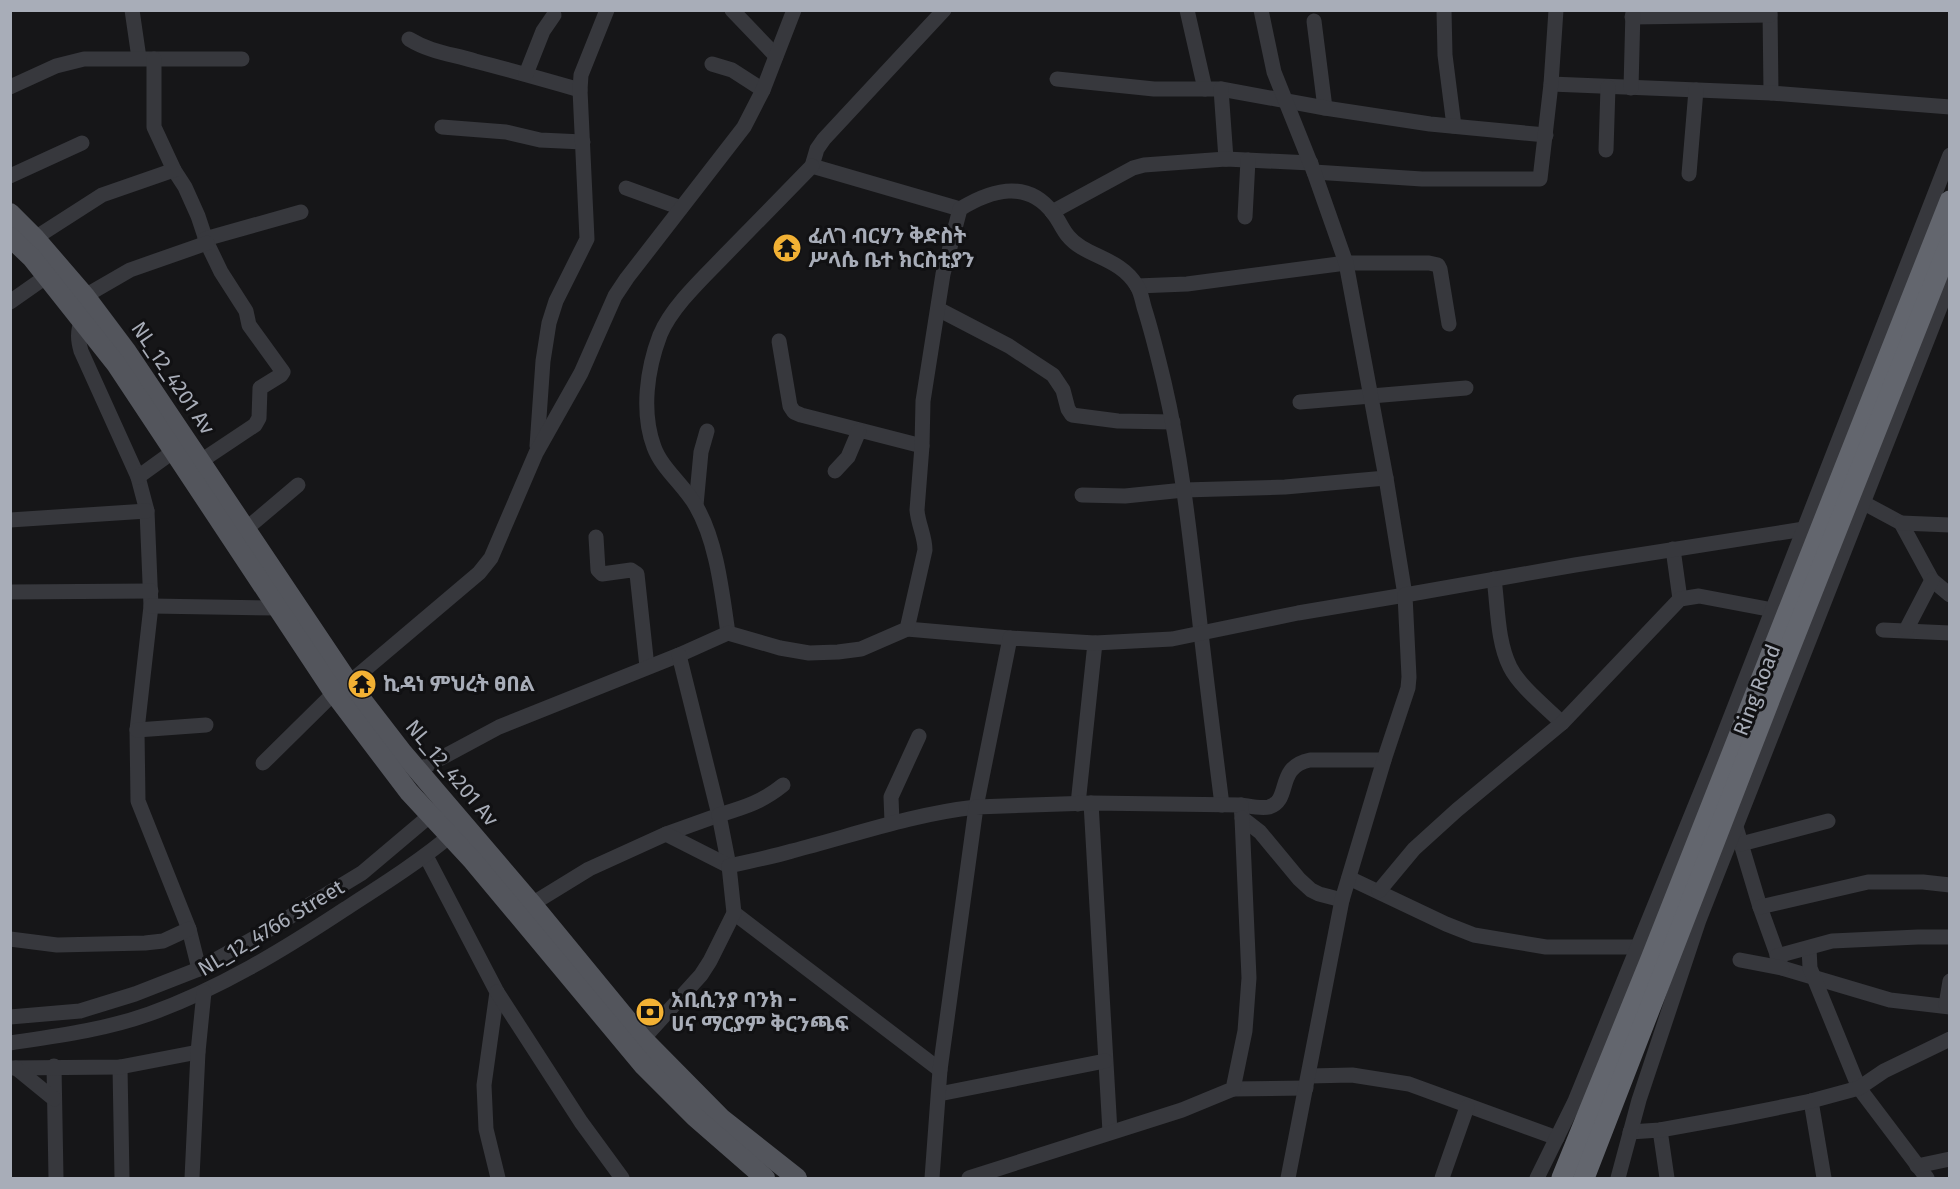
<svg xmlns="http://www.w3.org/2000/svg" width="1960" height="1189" font-family="'Fira Sans','Noto Sans Ethiopic',sans-serif">
<style>
.lines{fill:none;stroke-linecap:round;stroke-linejoin:round}
.minor{stroke:#37383d;stroke-width:15}
.major{stroke:#53555c;stroke-width:20}
.highway{stroke:#63666e;stroke-width:21}
.labels{text-anchor:middle;dominant-baseline:central;stroke-width:6;stroke-linejoin:round;paint-order:stroke}
.poi-label{font-size:21px;font-weight:bold;fill:#a8adb8;stroke:#111113;text-anchor:start}
.street-label{font-size:21px;fill:#a8adb8;stroke:#111113}
</style>
<rect width="100%" height="100%" fill="#161618"/>
<g class="lines">
<g class="minor">
<polyline points="132,10 139,58"/>
<polyline points="732,10 776,56"/>
<polyline points="944,10 824,139 817,149 812,166 960,209"/>
<polyline points="1187,10 1205,89"/>
<polyline points="1444,10 1445,55 1454,126"/>
<polyline points="1770,10 1771,93"/>
<polyline points="1632,17 1770,15"/>
<polyline points="1314,21 1325,108"/>
<path d="M 409,39 C 430,52 452,54 475,61 C 510,70 545,80 580,90"/>
<polyline points="712,64 732,70 763,90"/>
<polyline points="526,74 543,31 554,15"/>
<polyline points="1057,79 1154,89 1221,89 1325,108 1430,124 1546,135"/>
<polyline points="1551,84 1771,93 1950,107"/>
<polyline points="10,87 56,66 84,59 242,59"/>
<polyline points="1631,88 1633,10"/>
<polyline points="1221,89 1226,159"/>
<polyline points="442,127 506,132 540,140 583,142"/>
<polyline points="1606,150 1608,87"/>
<polyline points="174,170 185,187 198,216 207,243 221,272 246,311 249,325 283,372 281,375 260,388 259,418 255,425 201,461"/>
<polyline points="1314,172 1422,179 1540,179 1551,84 1556,10"/>
<polyline points="1689,174 1696,90"/>
<polyline points="10,176 82,143"/>
<polyline points="626,188 681,208"/>
<polyline points="1052,212 1133,168 1144,165 1226,159 1311,163"/>
<polyline points="1245,217 1248,160"/>
<polyline points="35,238 102,195 174,170 154,127 154,59"/>
<polyline points="205,239 301,212"/>
<polyline points="1137,286 1187,284 1346,263 1429,263 1438,265 1440,269 1449,324"/>
<polyline points="85,296 130,270 207,243"/>
<polyline points="10,302 47,276"/>
<polyline points="938,309 1009,346 1053,375 1063,390 1068,409 1072,415 1118,421 1173,422"/>
<path d="M 82,320 C 77,332 78,340 81,351 L 138,477 L 147,511 L 151,606 L 137,730 L 138,801 L 189,929 L 199,969"/>
<polyline points="779,341 790,406 794,412 801,415 922,446"/>
<polyline points="1300,402 1466,388"/>
<polyline points="537,446 543,361 549,323 556,301 587,239 580,90 581,75 607,10"/>
<polyline points="835,471 848,457 859,431"/>
<polyline points="138,477 174,451"/>
<polyline points="1082,495 1125,496 1184,490 1285,487 1386,478"/>
<polyline points="1862,502 1901,523 1932,580 1950,595"/>
<polyline points="696,505 701,452 707,431"/>
<polyline points="10,520 147,511"/>
<polyline points="1901,523 1950,525"/>
<polyline points="246,529 298,485"/>
<polyline points="596,537 598,570 602,574 631,570 637,574 647,667"/>
<polyline points="1673,549 1680,599"/>
<path d="M 1494,579 C 1498,607 1497,641 1510,667 C 1520,687 1546,707 1562,723"/>
<polyline points="10,592 151,591"/>
<polyline points="151,606 277,608"/>
<polyline points="907,629 1010,638"/>
<polyline points="1883,630 1950,633"/>
<polyline points="1906,630 1932,580"/>
<path d="M 728,633 C 722,593 717,542 696,506 C 684,485 662,469 654,447 C 641,412 647,369 660,335 C 672,306 704,277 726,254 C 754,225 783,196 812,166"/>
<polyline points="349,683 479,573 491,558 536,453 581,373 615,296 627,278 744,127 763,90 794,10"/>
<polyline points="137,730 206,725"/>
<polyline points="263,763 334,693"/>
<path d="M 417,771 L 499,727 L 679,655 L 728,633 L 780,648 L 809,653 L 838,652 L 861,649 L 907,629 L 925,550 C 925,536 918,524 917,510 L 922,446 L 923,401 L 943,274 L 960,209 C 991,190 1027,179 1053,213 C 1059,220 1062,229 1068,236 C 1085,257 1120,257 1137,286 C 1141,292 1142,300 1144,307 C 1152,332 1158,357 1164,382 C 1182,459 1190,537 1199,615 C 1206,678 1214,741 1222,805"/>
<polyline points="1091,803 1110,1132"/>
<polyline points="1078,804 1095,643"/>
<path d="M 1241,805 C 1249,806 1261,809 1269,807 C 1292,800 1275,767 1310,760 L 1384,760"/>
<polyline points="892,822 891,797 919,736"/>
<polyline points="1736,827 1760,907 1782,968 1890,1000 1950,1007"/>
<polyline points="666,834 719,815 679,655"/>
<polyline points="1741,844 1828,821"/>
<polyline points="426,856 497,992 484,1085 486,1129 498,1178"/>
<path d="M 729,866 L 719,815 C 745,807 762,802 783,785"/>
<polyline points="1349,878 1446,924 1474,935 1546,947 1637,947"/>
<polyline points="1379,891 1414,849 1457,810 1562,723 1680,599 1699,596 1773,610"/>
<polyline points="532,904 589,869 666,834 729,866"/>
<polyline points="1760,907 1868,882 1923,882 1950,885"/>
<polyline points="734,913 940,1070"/>
<polyline points="10,939 57,945 145,943 163,941 189,929"/>
<polyline points="1809,948 1810,968 1859,1088 1927,1178"/>
<polyline points="1777,956 1832,941 1918,937 1950,937"/>
<polyline points="1740,960 1782,968"/>
<polyline points="497,992 581,1122 622,1178"/>
<polyline points="1946,1005 1950,981"/>
<polyline points="10,1017 80,1011 135,994 199,969 258,936 362,873 439,808"/>
<path d="M 643,1039 L 701,975 L 710,961 L 734,913 L 729,866 C 750,861 772,857 792,851 C 854,835 913,814 976,807 L 1010,638 L 1095,643 L 1172,639 L 1298,613 L 1405,595 L 1386,478 L 1346,263 L 1314,172 L 1274,72 L 1261,10"/>
<path d="M 10,1043 C 57,1036 104,1030 149,1014 C 219,989 283,950 345,909 C 384,884 422,860 457,830"/>
<polyline points="54,1066 56,1178"/>
<polyline points="120,1067 122,1178"/>
<polyline points="10,1068 120,1067 198,1052"/>
<polyline points="16,1068 54,1099"/>
<polyline points="1309,1076 1352,1075 1409,1084 1557,1138"/>
<polyline points="1233,1089 1306,1088"/>
<polyline points="939,1094 1105,1061"/>
<polyline points="1811,1101 1824,1178"/>
<polyline points="1660,1130 1667,1178"/>
<polyline points="1630,1132 1660,1130 1732,1117 1811,1101 1859,1088 1884,1071 1950,1039"/>
<polyline points="1917,1166 1950,1159"/>
<polyline points="192,1178 198,1052 204,992"/>
<polyline points="932,1178 940,1070 976,807 1091,803 1241,805 1242,818 1260,832 1299,879 1311,890 1319,894 1342,900"/>
<polyline points="969,1178 1182,1110 1233,1089 1245,1031 1249,978 1242,818"/>
<polyline points="1288,1178 1342,900 1384,760 1408,688 1409,677 1405,595 1575,565 1804,529"/>
<polyline points="1442,1178 1467,1107"/>
<polyline points="1537,1178 1575,1101 1715,757 1950,155"/>
<polyline points="1618,1178 1639,1100 1699,920 1950,282"/>
</g>
<g class="major">
<polyline points="10,213 35,238 85,296 127,352 349,683 403,753 532,904 643,1039 721,1118 797,1178"/>
<polyline points="10,237 32,258 116,364 334,693 409,792 473,861 644,1066 695,1117 765,1178"/>
</g>
<g class="highway">
<polyline points="1562,1178 1651,959 1950,201"/>
<polyline points="1584,1178 1772,693 1950,243"/>
</g>
</g>
<defs>
<g id="temple-disc" transform="scale(1.5)"><circle r="9.5" fill="#f2b134" stroke="#111113"/><path d="M0-6L5-2H3V0L6.5 2.5H4V6H1.5V3h-3V6H-4V2.5H-6.5L-3 0V-2H-5Z" fill="#111"/></g>
<g id="bank-disc" transform="scale(1.5)"><circle r="9.5" fill="#f2b134" stroke="#111113"/><path d="M-6-4H6V4H-6ZM0-2.3a2.3 2.3 0 1 0 0 4.6a2.3 2.3 0 1 0 0-4.6Z" fill="#111"/></g>
</defs>
<g fill-rule="evenodd">
<use href="#temple-disc" x="787" y="248"/>
<use href="#temple-disc" x="362" y="684"/>
<use href="#bank-disc" x="650" y="1012"/>
</g>
<g class="labels">
<g class="poi-label">
<text x="808" y="236">ፈለገ ብርሃን ቅድስት<tspan x="808" dy="24">ሥላሴ ቤተ ክርስቲያን</tspan></text>
<text x="383" y="684">ኪዳነ ምህረት ፀበል</text>
<text x="671" y="1000">አቢሲንያ ባንክ -<tspan x="671" dy="24">ሀና ማርያም ቅርንጫፍ</tspan></text>
</g>
<g class="street-label">
<text transform="translate(173 378) rotate(56)">NL_12_4201 Av</text>
<text transform="translate(1757 690) rotate(-69)">Ring Road</text>
<text transform="translate(452 773) rotate(50)">NL_12_4201 Av</text>
<text transform="translate(271 928) rotate(-31)">NL_12_4766 Street</text>
</g>
</g>
<rect width="1960" height="1189" fill="none" stroke="#a8adb8" stroke-width="24"/>
</svg>
